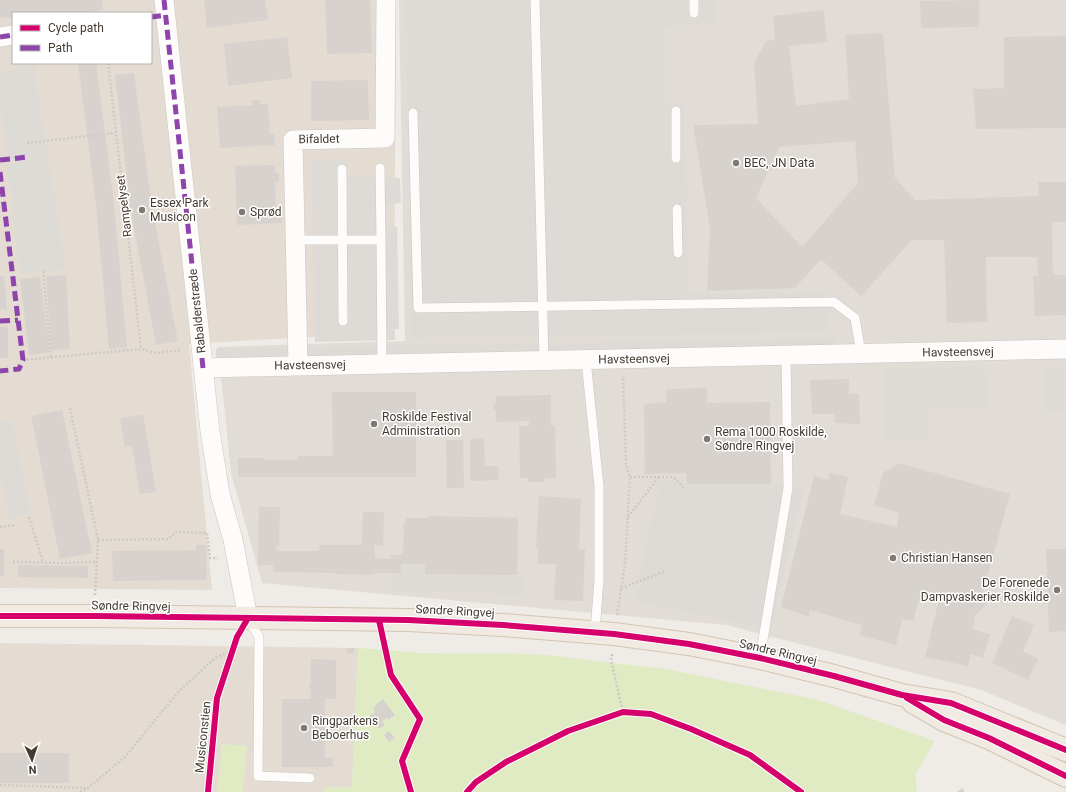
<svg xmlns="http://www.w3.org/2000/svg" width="1066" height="792" font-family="Roboto,sans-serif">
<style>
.residential{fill:#e4dcd3;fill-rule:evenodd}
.industrial{fill:#e2dcd7}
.green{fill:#e0ebc3}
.parking{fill:#dedad6}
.building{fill:#d7d2cd;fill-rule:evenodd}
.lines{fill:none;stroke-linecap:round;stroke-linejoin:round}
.lane-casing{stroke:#cbc7c2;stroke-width:10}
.street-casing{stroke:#cbc7c2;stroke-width:20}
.primary-casing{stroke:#d3c5b2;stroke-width:24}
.path{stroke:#cdcac6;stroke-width:2.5;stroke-dasharray:2 2;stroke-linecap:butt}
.lane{stroke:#fdfcfb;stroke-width:9}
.street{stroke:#fdfcfb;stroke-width:19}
.primary{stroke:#f0eae2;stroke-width:22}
.quiet{stroke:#8e44ad;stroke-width:5;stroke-dasharray:10 5;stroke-linecap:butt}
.cycleway-casing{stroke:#fff;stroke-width:8}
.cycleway{stroke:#d6006c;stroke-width:6}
.poi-dot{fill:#807971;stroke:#fff;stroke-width:1.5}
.labels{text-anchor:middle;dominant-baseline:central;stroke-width:3;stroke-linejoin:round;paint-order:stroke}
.street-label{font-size:12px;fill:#443b32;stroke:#fff}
.poi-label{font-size:12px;fill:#443b32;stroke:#fff;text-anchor:start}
</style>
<rect width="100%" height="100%" fill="#efebe6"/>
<g class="residential">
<path d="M 0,0 L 396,0 L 394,332 L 189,344 L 212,590 L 0,588 ZM 13,13 L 151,13 L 151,63 L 13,63 Z"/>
<polygon points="0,643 358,648 352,787 324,788 324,792 0,792"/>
</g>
<polygon class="industrial" points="399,0 1066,0 1066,725 981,690 726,625 262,583 231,473 218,347 405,341"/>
<g class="green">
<polygon points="358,648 421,653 537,654 666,669 818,700 935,741 915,775 917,792 324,792 324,788 352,787"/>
<polygon points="222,744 247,746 243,792 217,792"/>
</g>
<g class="parking">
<polygon points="406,0 716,0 716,25 664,26 665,104 685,104 688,294 829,293 829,332 411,338"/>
<polygon points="15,63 33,63 66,269 20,275 0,97 0,71 15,69"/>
<polygon points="347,160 348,176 400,178 401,203 385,205 385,226 397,227 399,329 395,329 395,340 315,342 312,161"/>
<polygon points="836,338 837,345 216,357 216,349"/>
<polygon points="985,366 988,407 928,409 929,440 886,439 883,369"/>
<polygon points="1066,368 1066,412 1046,412 1045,369"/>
<polygon points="11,419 31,513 10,519 0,473 0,421"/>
<polygon points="661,478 688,484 804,485 771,630 634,601"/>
<polygon points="402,565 424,565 425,574 523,576 524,595 391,590 391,574 402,573"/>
</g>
<g class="building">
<polygon points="0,0 102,0 103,10 74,13 13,13 13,17 0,18"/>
<polygon points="204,0 265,0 268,20 207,28"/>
<polygon points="325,0 370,0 372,53 327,54"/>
<polygon points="979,0 979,27 921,28 920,1"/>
<path d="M 824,10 L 827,42 L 789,46 L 796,106 L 849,99 L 845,35 L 883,33 L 895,178 L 915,200 L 1039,196 L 1038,182 L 1066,182 L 1066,222 L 1052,222 L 1053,275 L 1066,275 L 1066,315 L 1035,316 L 1033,276 L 1038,276 L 1037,257 L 986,257 L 987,322 L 947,323 L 944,240 L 912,240 L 861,296 L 821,259 L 795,288 L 707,291 L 710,228 L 693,125 L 758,124 L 754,63 L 766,41 L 775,40 L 773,16 ZM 855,141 L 858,183 L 802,247 L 756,198 L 779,147 Z"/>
<polygon points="1066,36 1066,128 976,129 973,89 1004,88 1004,37"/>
<polygon points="287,37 292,78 228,86 224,44"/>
<polygon points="78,63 96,63 114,204 127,347 109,349 96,205"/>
<polygon points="134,73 152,208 178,341 156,345 131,212 115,75"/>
<polygon points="368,80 369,120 311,121 311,81"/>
<polygon points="252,100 260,100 261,104 268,104 270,134 274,134 275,145 220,148 217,107 253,105"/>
<polygon points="275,165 275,173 279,173 279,182 275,182 276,214 282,213 282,223 237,225 235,166"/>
<polygon points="66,275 70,349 51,350 46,276"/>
<polygon points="0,276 4,276 7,309 0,310"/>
<polygon points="40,277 50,352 29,355 20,279"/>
<rect x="0" y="327" width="8" height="31"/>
<polygon points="849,379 849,394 859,394 860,424 835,423 834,414 812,414 810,380"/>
<polygon points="707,388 707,403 770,402 771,484 687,484 686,473 645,474 644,404 666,402 667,389"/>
<polygon points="332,392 416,392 416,477 238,477 238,458 264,458 264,460 298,460 298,456 333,456"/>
<polygon points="551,395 551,425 555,425 556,478 545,478 545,482 528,482 528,478 520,478 519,426 529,426 529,421 496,422 496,410 494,410 494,403 496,403 496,396"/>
<polygon points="62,410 92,553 60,559 31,416"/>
<polygon points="143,415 156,492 140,494 132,446 125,447 120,418"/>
<polygon points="484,438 485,466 498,466 499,480 470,481 470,439"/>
<polygon points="446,440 463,440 464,488 447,488"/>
<polygon points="899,463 1010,494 981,600 988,603 975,616 973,629 990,634 983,658 971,654 968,666 925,657 940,596 922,589 913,621 902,619 896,645 860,635 862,625 810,610 809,617 781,607 814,476 828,480 830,473 848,477 840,514 897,527 899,513 874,505 883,473"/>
<polygon points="539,496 581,499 579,549 585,549 583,601 554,600 556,564 538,564 538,547 536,547"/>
<polygon points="259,507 280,507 279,546 276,546 276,551 319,551 320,545 362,545 363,512 384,512 383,546 374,545 375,558 390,559 390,555 403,555 404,522 406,522 406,518 428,518 428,516 518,518 517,575 425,574 425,564 401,564 401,573 375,573 374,575 336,574 336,573 273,572 273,565 258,565"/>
<polygon points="196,545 206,545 207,580 113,581 112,551 196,550"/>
<rect x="0" y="549" width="4" height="27"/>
<polygon points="1046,549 1066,549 1066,631 1049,632"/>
<polygon points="18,565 88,566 88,578 18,577"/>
<polygon points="1012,616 1034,625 1023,651 1038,659 1028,680 992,663"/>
<rect x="347" y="648" width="7" height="5"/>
<polygon points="311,659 336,660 336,699 325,699 325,758 333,758 333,767 282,767 282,699 311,699 311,689 309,689 309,684 311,683 310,668 311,668"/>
<polygon points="383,699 395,715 388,720 387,718 382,721 385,725 379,729 369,716 375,712 373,708 377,705 376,704"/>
<polygon points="389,731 395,738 389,742 384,735"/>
<rect x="0" y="753" width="69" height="30"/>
<polygon points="962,788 965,792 957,792"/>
</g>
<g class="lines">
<g class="lane-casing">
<g id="lane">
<polyline points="535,0 544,360"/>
<polyline points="694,0 694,13"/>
<polyline points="676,111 676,158"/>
<polyline points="413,113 418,308 834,302 855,318 861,354"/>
<polyline points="380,168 381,240"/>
<polyline points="342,169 343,321"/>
<polyline points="677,209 678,253"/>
<polyline points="295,240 381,240 382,364"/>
<polyline points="586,360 599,487 599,579 595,632"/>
<polyline points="248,619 259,637 258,776 310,778"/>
<polyline points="760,658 788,488 786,355"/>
</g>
</g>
<g class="street-casing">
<g id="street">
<polyline points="164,0 210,431 220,494 233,540 248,618"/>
<polyline points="0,37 13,35"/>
<polyline points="298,365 293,140 385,138 386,0"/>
<polyline points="203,368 1066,349"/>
</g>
</g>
<g class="primary-casing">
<g id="primary">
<polyline points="0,616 94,616 408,620 503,625 614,634 689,644 760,658 834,676 902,695 951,703 1066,750"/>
<polyline points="913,702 944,720 989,738 1066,776"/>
</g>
</g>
<g class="path">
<polyline points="108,63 141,349"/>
<polyline points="27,143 115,133"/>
<polyline points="43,271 51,358"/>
<polyline points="23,360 141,349 156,353 182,350"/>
<polyline points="70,408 98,540 95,596"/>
<polyline points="630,477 671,477 677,480 685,490"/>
<polyline points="29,517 43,562"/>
<polyline points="628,517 659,477"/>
<polyline points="0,527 15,525"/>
<polyline points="98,540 168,539 176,532 207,533 210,558 218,558"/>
<polyline points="13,562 65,563 96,562"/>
<polyline points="621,588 666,571"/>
<polyline points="617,615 625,564 630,477 626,465 623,376"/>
<polyline points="612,654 611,660 623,712"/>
<polyline points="0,785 87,788"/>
<polyline points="80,792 88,788 125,757 178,692 215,658 232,651"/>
</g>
<use href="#lane" class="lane"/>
<use href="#street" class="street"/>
<use href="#primary" class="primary"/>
<g class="quiet">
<polyline points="164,0 203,368"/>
<polyline points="151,17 166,15"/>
<polyline points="0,37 13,35"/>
<polyline points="0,160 28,157"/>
<polyline points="0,172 23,360 19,369 0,371"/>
<polyline points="0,321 18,320"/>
</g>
<g class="cycleway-casing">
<g id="cycleway">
<polyline points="0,616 94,616 408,620 503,625 614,634 689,644 760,658 834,676 902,695 951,703 1066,750"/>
<polyline points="379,620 391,675 420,719 402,761 411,792"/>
<polyline points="907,698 944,720 989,738 1066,776"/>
<polyline points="208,792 217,698 237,637 248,618"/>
<polyline points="467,792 476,782 506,762 568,731 623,712 651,714 691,729 750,755 801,792"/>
</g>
</g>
<use href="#cycleway" class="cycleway"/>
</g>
<g class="poi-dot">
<circle cx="736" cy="163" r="4"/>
<circle cx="142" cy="210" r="4"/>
<circle cx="242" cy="212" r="4"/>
<circle cx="374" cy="424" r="4"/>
<circle cx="707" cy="439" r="4"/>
<circle cx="893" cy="558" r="4"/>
<circle cx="1057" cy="590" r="4"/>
<circle cx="304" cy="728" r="4"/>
</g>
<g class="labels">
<g class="street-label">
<text transform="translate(319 139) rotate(-1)">Bifaldet</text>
<text transform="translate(124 206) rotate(-97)">Rampelyset</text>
<text transform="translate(197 311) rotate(-96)">Rabalderstræde</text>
<text transform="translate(958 352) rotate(-1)">Havsteensvej</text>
<text transform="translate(634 359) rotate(-1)">Havsteensvej</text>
<text transform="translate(310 365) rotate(-1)">Havsteensvej</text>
<text transform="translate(131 606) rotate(1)">Søndre Ringvej</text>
<text transform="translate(455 611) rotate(3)">Søndre Ringvej</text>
<text transform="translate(778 652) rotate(13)">Søndre Ringvej</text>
<text transform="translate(203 737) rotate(-84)">Musiconstien</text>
</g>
<g class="poi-label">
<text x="744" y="163">BEC, JN Data</text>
<text x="150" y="203">Essex Park<tspan x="150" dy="14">Musicon</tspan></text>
<text x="250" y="212">Sprød</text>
<text x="382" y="417">Roskilde Festival<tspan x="382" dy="14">Administration</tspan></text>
<text x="715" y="432">Rema 1000 Roskilde,<tspan x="715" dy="14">Søndre Ringvej</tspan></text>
<text x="901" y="558">Christian Hansen</text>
<text x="1049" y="583" text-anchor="end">De Forenede<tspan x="1049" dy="14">Dampvaskerier Roskilde</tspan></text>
<text x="312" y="721">Ringparkens<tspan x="312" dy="14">Beboerhus</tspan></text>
</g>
</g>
<rect x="12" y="12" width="140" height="52" fill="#ffffff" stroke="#b4b1ad"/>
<rect x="20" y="25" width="20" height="6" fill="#d6006c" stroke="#b4b1ad"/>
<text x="48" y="32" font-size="12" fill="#443b32">Cycle path</text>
<rect x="20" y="45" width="20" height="6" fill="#8e44ad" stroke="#b4b1ad"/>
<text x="48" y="52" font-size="12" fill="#443b32">Path</text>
<g transform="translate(32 760) rotate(177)" stroke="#ffffff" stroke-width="3" paint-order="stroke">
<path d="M0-3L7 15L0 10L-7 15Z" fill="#443b32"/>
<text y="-6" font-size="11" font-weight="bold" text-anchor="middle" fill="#443b32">N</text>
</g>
</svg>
